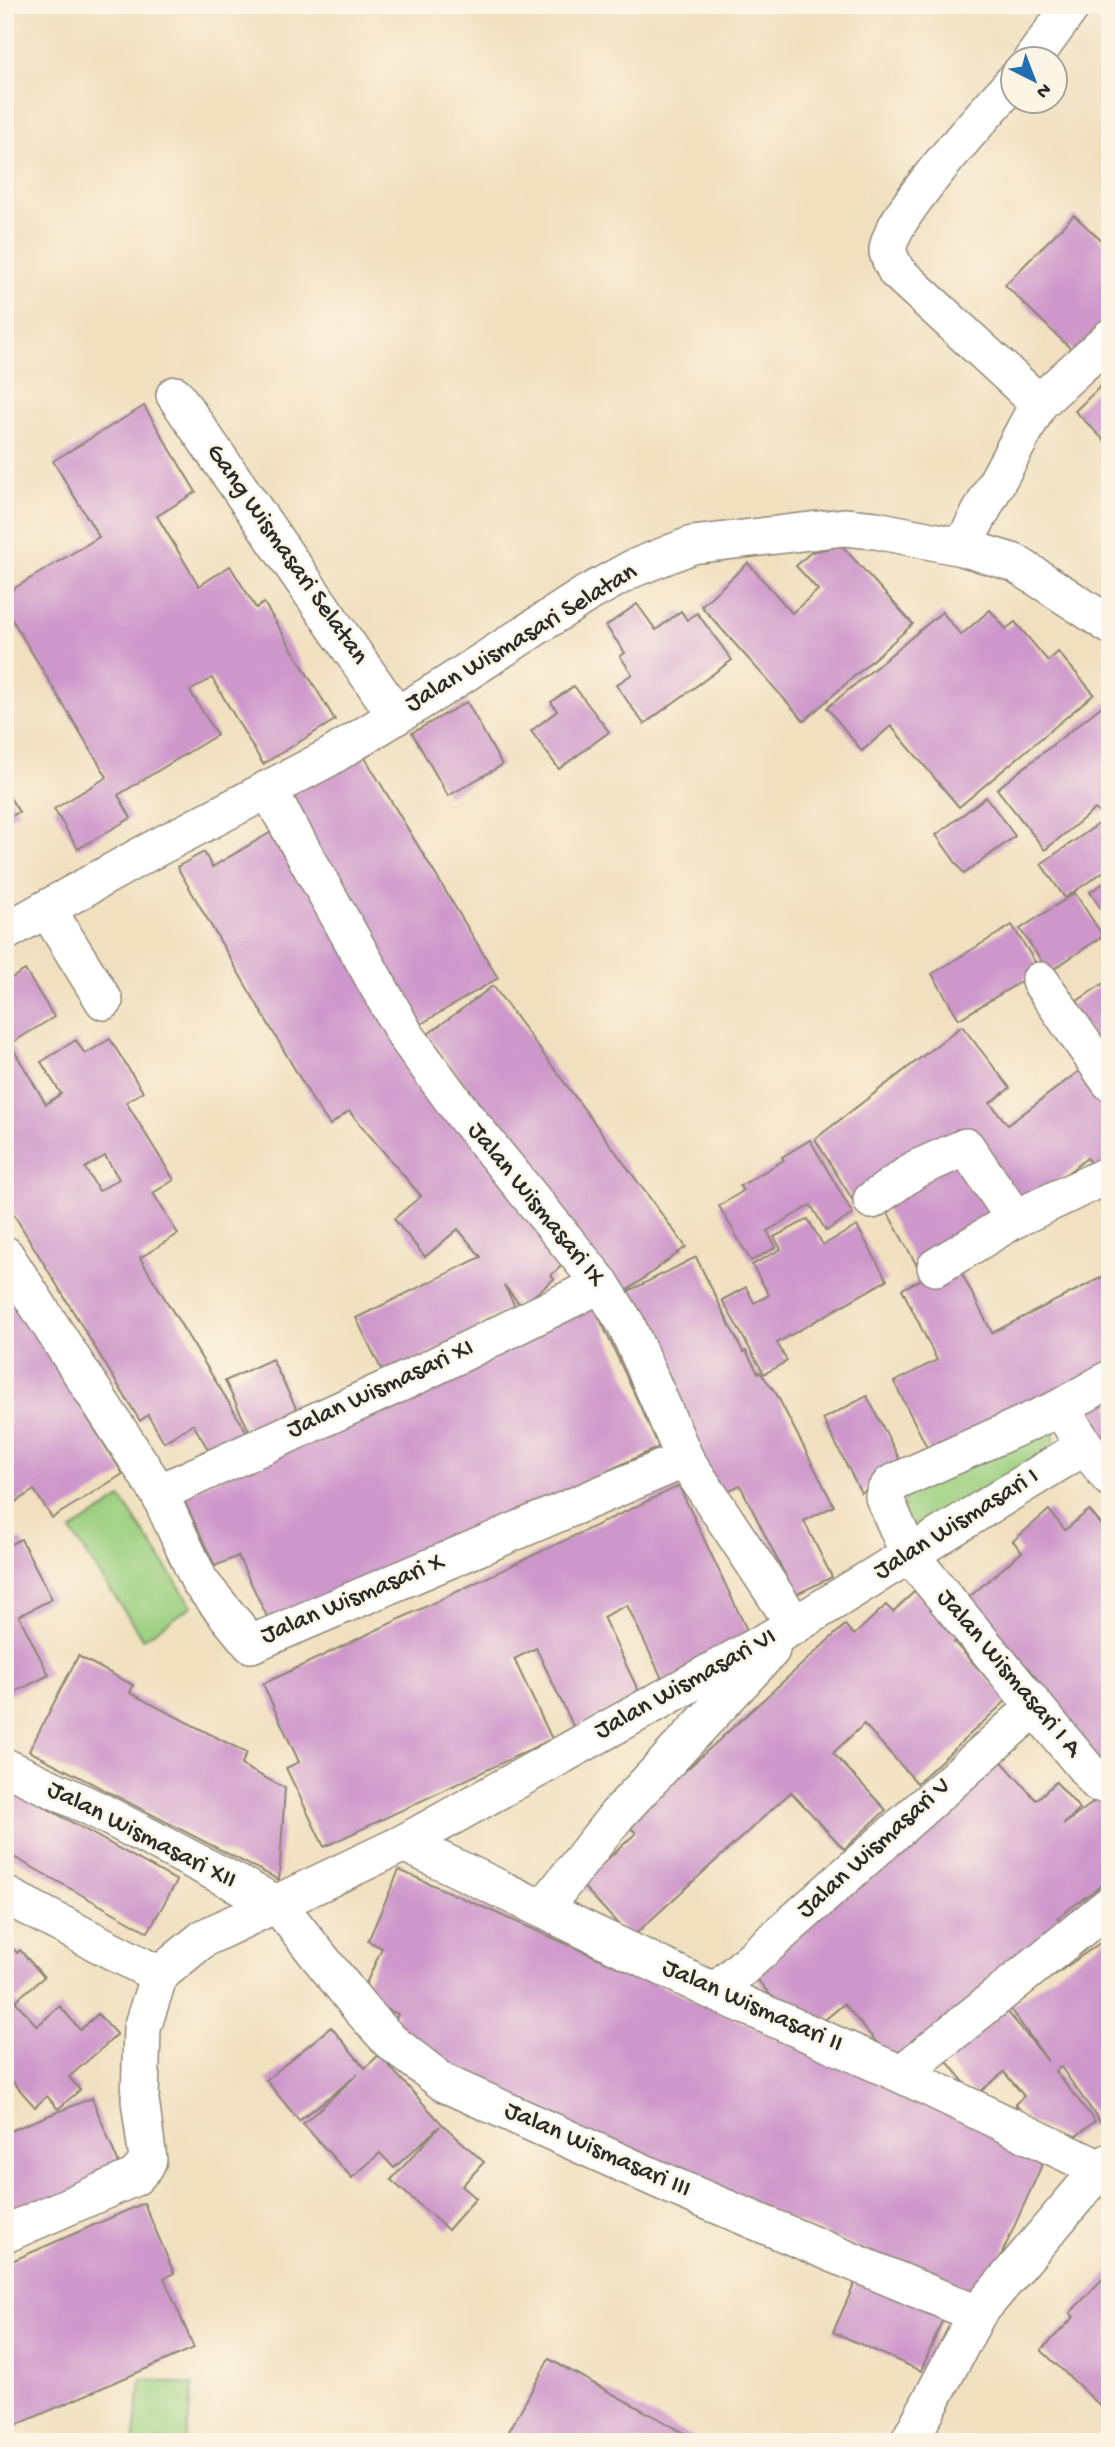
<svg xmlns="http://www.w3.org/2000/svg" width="1115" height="2447" font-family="'Gochi Hand',sans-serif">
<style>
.green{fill:#9cd081;stroke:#647e56;stroke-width:2}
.building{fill:#ce97cb;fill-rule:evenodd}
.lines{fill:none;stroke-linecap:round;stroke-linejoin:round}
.minor-casing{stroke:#8e8676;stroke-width:40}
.minor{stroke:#fff;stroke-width:37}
.labels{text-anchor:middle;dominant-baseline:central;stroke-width:5;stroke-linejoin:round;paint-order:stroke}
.street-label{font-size:26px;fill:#2b2b2b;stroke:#fcf5e5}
</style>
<rect width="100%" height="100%" fill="#fcf5e5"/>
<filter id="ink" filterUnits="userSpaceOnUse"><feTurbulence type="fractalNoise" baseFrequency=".0143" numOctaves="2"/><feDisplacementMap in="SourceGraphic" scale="14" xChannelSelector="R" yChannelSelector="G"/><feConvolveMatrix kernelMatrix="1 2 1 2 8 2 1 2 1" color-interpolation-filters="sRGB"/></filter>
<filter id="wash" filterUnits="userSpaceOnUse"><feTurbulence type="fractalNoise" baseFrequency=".00686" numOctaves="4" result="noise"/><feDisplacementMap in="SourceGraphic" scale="28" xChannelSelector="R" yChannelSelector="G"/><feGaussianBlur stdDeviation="1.57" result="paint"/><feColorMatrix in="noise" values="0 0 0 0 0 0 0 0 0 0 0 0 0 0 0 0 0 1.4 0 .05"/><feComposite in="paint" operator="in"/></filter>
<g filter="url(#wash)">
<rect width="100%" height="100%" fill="#f1e0c0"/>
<g class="green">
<polygon points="1035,1424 1054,1433 1054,1455 925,1531 902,1519 906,1489"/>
<polygon points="121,1498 192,1606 143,1639 71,1531"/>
<polygon points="141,2379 193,2385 186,2442 134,2442"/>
</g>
<g id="blocks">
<g class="building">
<polygon points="1074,215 1110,249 1110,315 1074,352 1005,285"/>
<polygon points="1110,377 1110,446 1075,411"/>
<polygon points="144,406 196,492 157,516 199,586 230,566 256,608 264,603 335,720 263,764 212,678 190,691 217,735 118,795 131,818 78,849 54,809 107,777 5,608 5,594 99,537 53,461"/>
<polygon points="842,546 913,624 804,721 701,606 748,563 792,613 818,590 796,566 811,552"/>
<polygon points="637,604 656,630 681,611 687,620 697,613 732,660 644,724 616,685 632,674 620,656 625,653 606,626"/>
<polygon points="990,610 1006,629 1015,622 1048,661 1058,652 1094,694 959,807 891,726 862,751 827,708 942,612 961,635"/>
<polygon points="574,686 609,732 559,769 531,731 557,711 551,702"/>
<polygon points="467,702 502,765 448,796 412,733"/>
<polygon points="1107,702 1110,706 1110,806 1100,814 1095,809 1045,850 997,789"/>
<polygon points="362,753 498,978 421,1024 286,799"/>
<polygon points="5,790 19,812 5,820"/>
<polygon points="986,797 1015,836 964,874 936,835"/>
<polygon points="1110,816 1110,867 1065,898 1041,864"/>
<polygon points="278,828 571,1258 551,1275 554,1279 521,1306 504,1285 515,1306 478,1324 480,1328 384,1375 356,1318 481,1257 458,1229 425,1257 394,1219 421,1196 349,1111 330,1125 315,1104 177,867 204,852 212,867"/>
<polygon points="1110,879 1110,923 1090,892"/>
<polygon points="1075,893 1103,936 1049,972 1020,929"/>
<polygon points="1012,925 1040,970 959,1019 932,974"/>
<path d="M 25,970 L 54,1017 L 10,1044 L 46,1104 L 61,1094 L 41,1062 L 76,1040 L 85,1054 L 110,1039 L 143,1092 L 126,1102 L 174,1180 L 153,1193 L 178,1234 L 140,1258 L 248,1434 L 212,1456 L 193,1424 L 164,1442 L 148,1415 L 140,1421 L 5,1200 L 5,982 ZM 105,1156 L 119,1179 L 99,1191 L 85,1168 Z"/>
<polygon points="1110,979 1110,1063 1071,1005"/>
<polygon points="493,986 686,1247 621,1295 428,1034"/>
<polygon points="962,1026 1010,1088 990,1103 1008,1125 1087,1065 1110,1097 1110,1160 1095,1170 1087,1158 1020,1210 957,1129 857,1207 815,1139"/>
<polygon points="810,1140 853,1214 826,1231 811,1205 767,1231 776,1247 751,1261 719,1206 743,1191 740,1186 784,1160 782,1157"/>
<polygon points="958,1156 994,1220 916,1264 880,1199"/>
<polygon points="808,1219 823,1245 857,1226 887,1280 777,1343 787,1361 764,1374 722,1300 746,1287 754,1303 769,1295 752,1265 781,1249 774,1237"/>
<polygon points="696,1257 743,1352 746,1351 758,1373 760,1372 776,1393 834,1506 804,1521 832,1577 795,1595 740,1485 720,1495 621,1295"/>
<polygon points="956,1262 992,1333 1110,1273 1110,1366 932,1457 894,1382 937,1360 902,1289"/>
<polygon points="5,1288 123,1474 52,1518 34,1490 5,1509"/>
<polygon points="593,1304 659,1447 272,1627 238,1556 215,1566 182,1496"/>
<polygon points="272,1359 300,1416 253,1439 225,1381"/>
<polygon points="1110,1394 1110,1460 1076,1412"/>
<polygon points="867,1396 905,1470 861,1493 823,1419"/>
<polygon points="679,1486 753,1643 665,1685 627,1605 603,1617 641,1696 574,1728 536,1648 514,1659 552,1739 324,1847 286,1768 299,1762 263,1684"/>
<polygon points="1049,1510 1065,1530 1089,1510 1110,1535 1110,1766 1105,1770 962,1603 1022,1552 1013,1541"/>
<polygon points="21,1539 52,1599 19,1616 49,1675 5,1697 5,1547"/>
<polygon points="916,1590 960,1637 954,1642 1007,1700 917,1783 864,1724 833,1753 886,1810 844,1849 791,1792 631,1938 581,1884 636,1833 627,1824 845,1625 854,1635 886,1605 893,1612"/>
<polygon points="78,1656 133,1685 130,1693 247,1753 241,1765 285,1788 279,1880 29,1751"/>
<polygon points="997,1756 1036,1800 1056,1782 1080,1809 1063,1825 1110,1790 1110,1879 1057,1918 1066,1929 895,2064 844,2004 821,2023 776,2002 752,1973"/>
<polygon points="5,1785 177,1881 148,1932 5,1852"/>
<polygon points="399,1870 1046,2156 981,2300 435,2068 392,2028 398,2014 360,1997 382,1948 368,1941"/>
<polygon points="1110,1936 1110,2127 1106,2130 1061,2067 1055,2071 1095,2121 1070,2141 1029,2121 1015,2104 1024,2096 1004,2072 975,2096 945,2059 1006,2010 1048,2061 1009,2007"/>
<polygon points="5,1939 17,1953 20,1950 44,1977 15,2001 37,2026 60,2006 80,2030 98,2014 117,2035 69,2077 80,2090 58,2109 47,2096 35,2107 5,2073"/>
<polygon points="331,2027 365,2068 379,2055 442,2124 484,2162 462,2186 476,2198 448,2230 391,2180 440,2126 394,2168 380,2153 352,2178 303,2124 358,2074 299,2121 266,2080"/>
<polygon points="92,2098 123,2174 5,2223 5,2133"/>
<polygon points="144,2203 174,2273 164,2278 194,2348 5,2430 5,2264"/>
<polygon points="1110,2271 1110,2415 1041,2350 1074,2317 1070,2313"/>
<polygon points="858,2276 945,2314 921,2371 833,2332"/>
<polygon points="549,2359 657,2418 701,2442 503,2442"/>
</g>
</g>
</g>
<g filter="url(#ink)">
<use href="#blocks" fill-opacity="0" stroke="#8e8676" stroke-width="2"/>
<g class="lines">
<g class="minor-casing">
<g id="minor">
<polyline points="1032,60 1072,5"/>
<path d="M 1014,81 C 988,111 888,217 888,251 C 888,257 894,265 896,271 L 1039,403"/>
<polyline points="175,395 396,715"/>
<polyline points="962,547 1039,403 1110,338"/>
<polyline points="268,789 406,1036 463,1114 601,1284 626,1324 685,1459 795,1625"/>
<polyline points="48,908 55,922 104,1001"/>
<polyline points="5,932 141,856 328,758 448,684 585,595 632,569 692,545 844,527 876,530 962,547 1015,563 1110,625"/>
<polyline points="1040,981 1110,1082"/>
<polyline points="872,1200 916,1169 966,1147 1015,1219"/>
<polyline points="5,1255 159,1493 200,1582 251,1644 685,1459"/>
<polyline points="936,1267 1015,1219 1110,1174"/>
<polyline points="1060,1408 1110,1379"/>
<polyline points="1110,1478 1085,1446 1060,1408 891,1484 885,1492 884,1497 909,1554 1098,1783 1110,1775"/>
<polyline points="159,1493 411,1378 601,1284"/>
<polyline points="5,1767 95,1809 278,1905 361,2009 390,2041 444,2083 675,2187 977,2314"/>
<polyline points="404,1843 715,1992 901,2074 1100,2169"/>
<polyline points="5,1895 159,1975 204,1938 404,1843 795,1625 1085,1446"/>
<polyline points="543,1909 617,1815 771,1650"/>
<polyline points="715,1992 1035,1707"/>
<polyline points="901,2074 1110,1905"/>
<polyline points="5,2234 135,2177 145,2166 148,2160 140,2100 142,2028 159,1975"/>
<polyline points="909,2442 977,2314 1100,2169 1110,2162"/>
</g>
</g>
<use href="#minor" class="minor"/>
</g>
</g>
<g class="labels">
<g class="street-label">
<text transform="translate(286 555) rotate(55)">Gang Wismasari Selatan</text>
<text transform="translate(522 639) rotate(-31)">Jalan Wismasari Selatan</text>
<text transform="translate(535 1205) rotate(51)">Jalan Wismasari IX</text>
<text transform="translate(381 1390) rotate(-25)">Jalan Wismasari XI</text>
<text transform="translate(957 1525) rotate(-32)">Jalan Wismasari I</text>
<text transform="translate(353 1600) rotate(-23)">Jalan Wismasari X</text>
<text transform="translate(1008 1674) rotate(50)">Jalan Wismasari I A</text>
<text transform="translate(686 1685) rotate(-29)">Jalan Wismasari VI</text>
<text transform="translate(141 1836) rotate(27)">Jalan Wismasari XII</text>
<text transform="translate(875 1849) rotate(-42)">Jalan Wismasari V</text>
<text transform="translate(752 2007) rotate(24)">Jalan Wismasari II</text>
<text transform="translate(597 2151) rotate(24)">Jalan Wismasari III</text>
</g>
</g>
<rect width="1115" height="2447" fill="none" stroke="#fcf5e5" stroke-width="28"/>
<g transform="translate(1034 80) rotate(138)"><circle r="33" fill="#fcf5e5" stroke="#a8a49b" stroke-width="2"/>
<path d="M0-5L12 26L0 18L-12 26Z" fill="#1f6fb2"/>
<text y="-10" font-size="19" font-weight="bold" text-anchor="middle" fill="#2b2b2b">N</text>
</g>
</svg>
